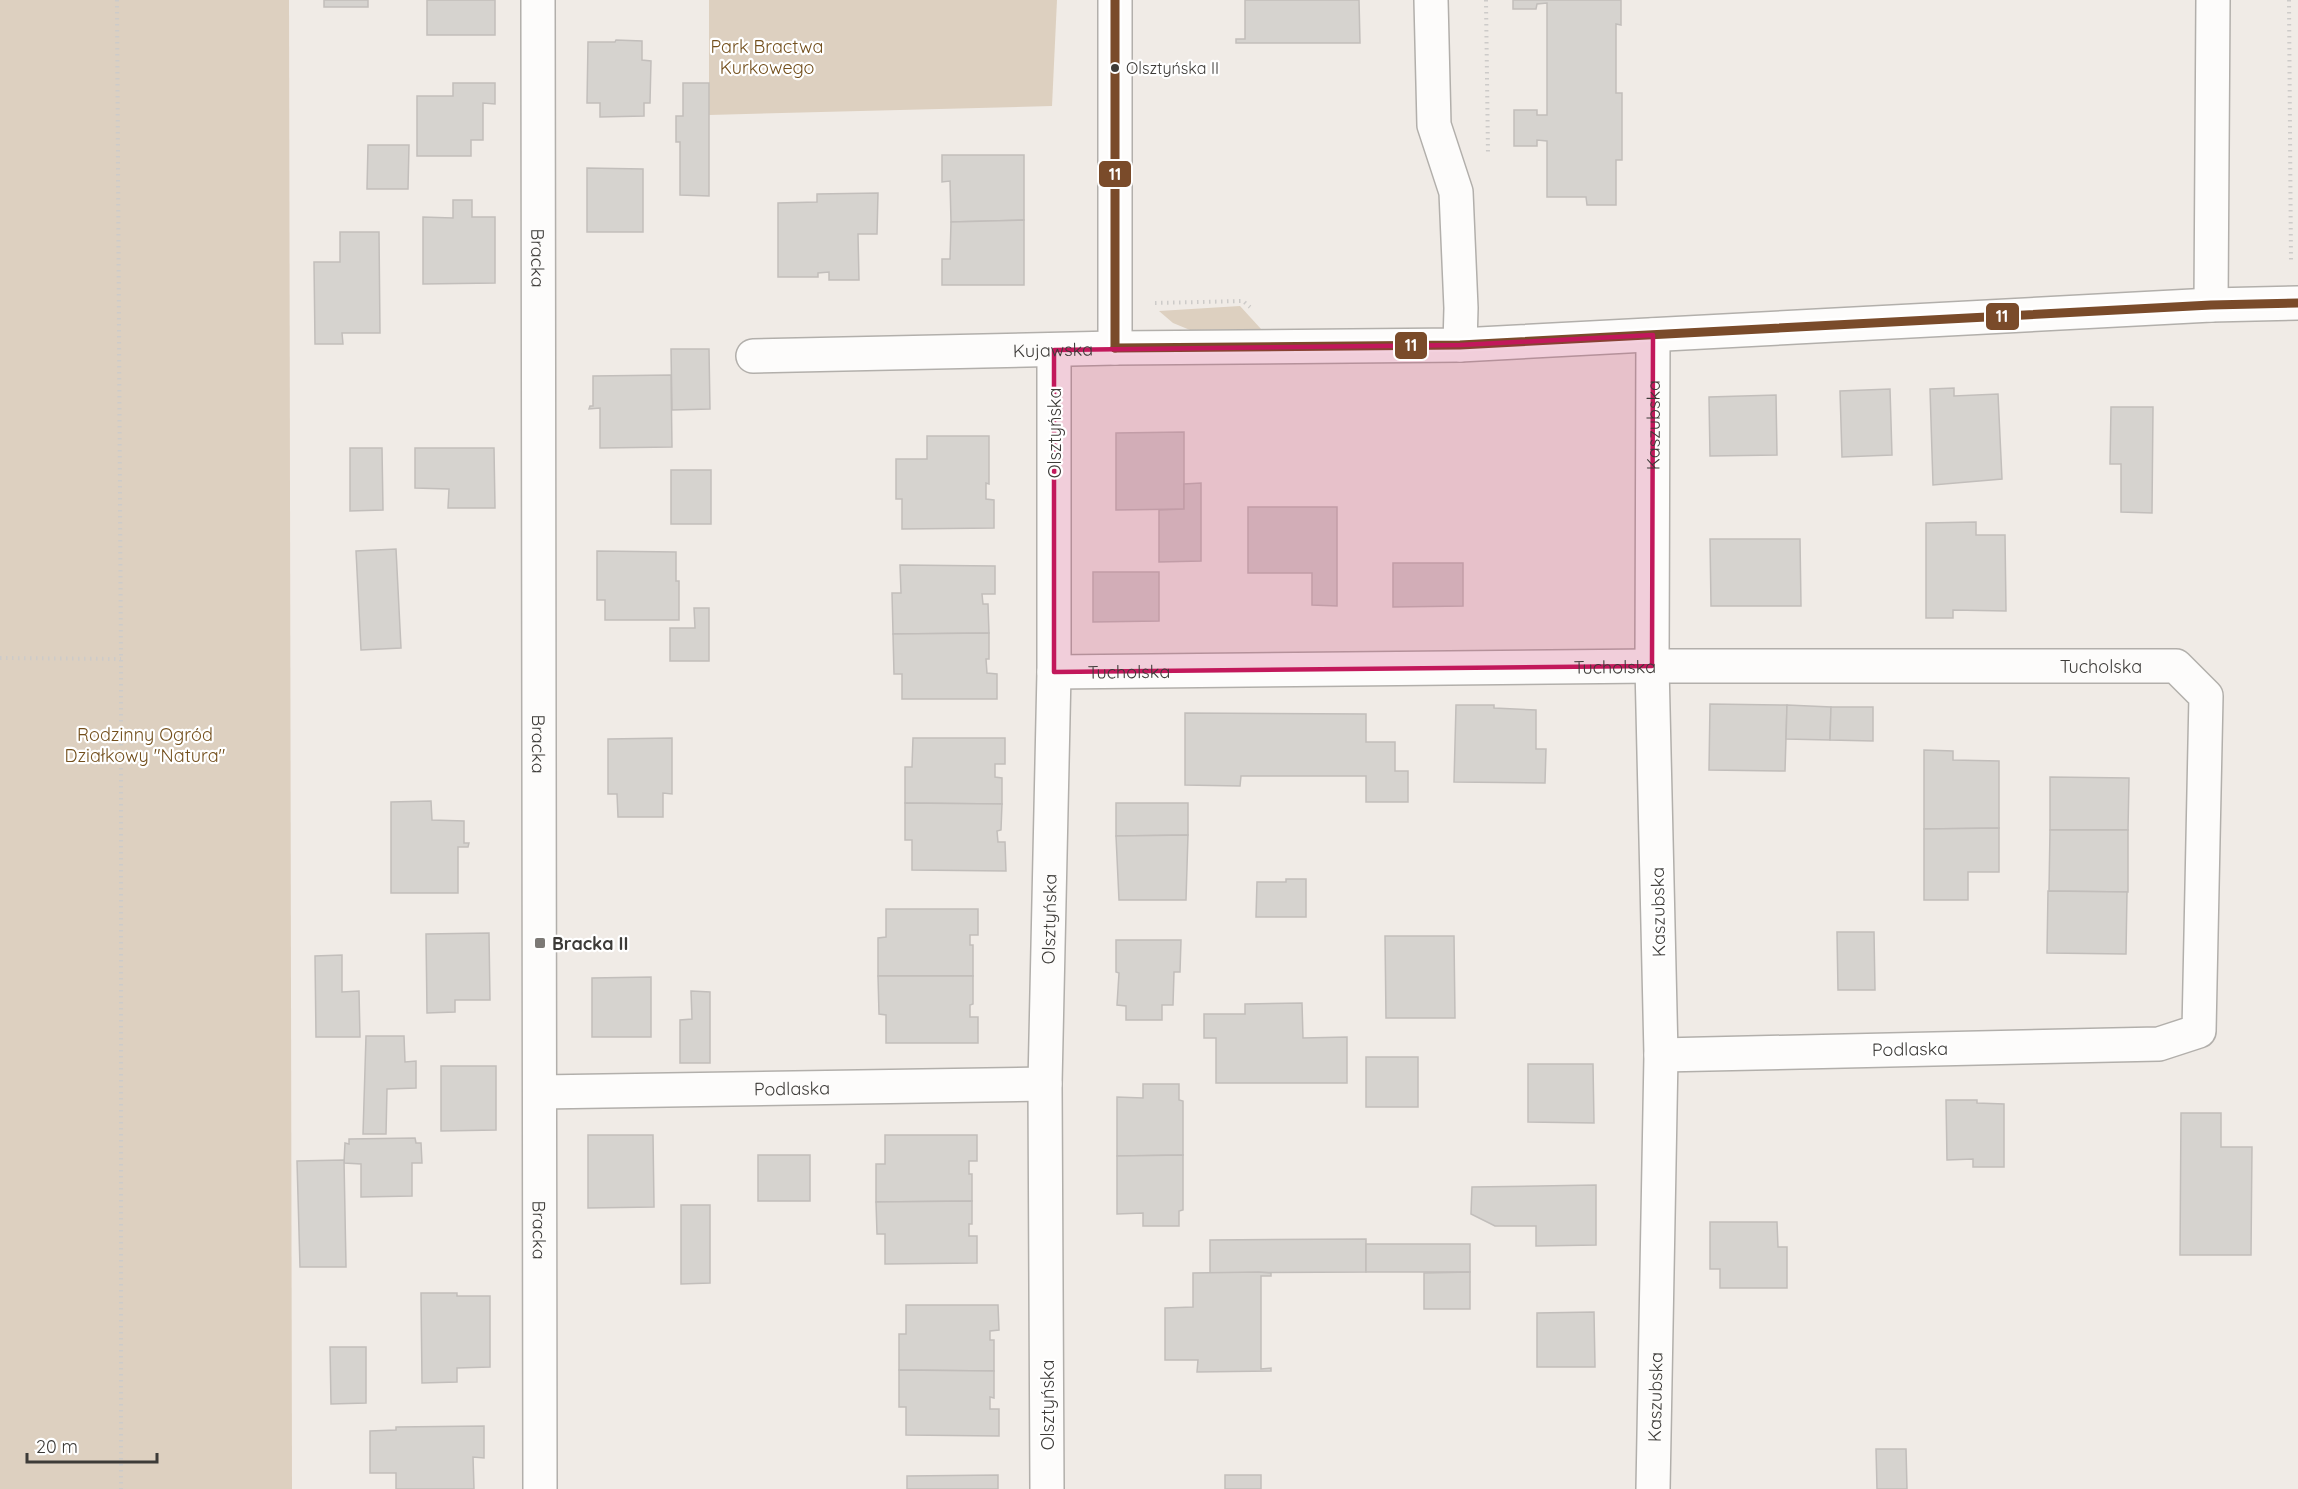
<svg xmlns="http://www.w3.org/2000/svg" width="2298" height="1489" font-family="Quicksand,sans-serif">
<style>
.green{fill:#ddd0c0}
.building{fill:#d6d3cf;stroke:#c2bebb;stroke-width:1.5}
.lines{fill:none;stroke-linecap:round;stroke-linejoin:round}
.minor-casing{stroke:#b2afab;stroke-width:36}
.path{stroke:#cdcbc9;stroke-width:4;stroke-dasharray:1.5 4.5;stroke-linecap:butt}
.minor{stroke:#fdfcfb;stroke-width:33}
.bus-1-casing{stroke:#fff;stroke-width:14}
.bus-1{stroke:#7a4b2a;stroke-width:9}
.marked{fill:#c2185b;fill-opacity:0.2;stroke:#c2185b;stroke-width:4.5;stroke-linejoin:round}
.bus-dot{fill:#3d3b38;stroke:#fff;stroke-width:2}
.poi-dot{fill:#7c7975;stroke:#fff;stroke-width:2}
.labels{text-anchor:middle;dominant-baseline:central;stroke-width:4.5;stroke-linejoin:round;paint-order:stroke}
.bus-label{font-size:16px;fill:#3d3b38;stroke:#fff;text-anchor:start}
.park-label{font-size:18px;fill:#734f1c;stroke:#fff}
.street-label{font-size:18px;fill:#3d3b38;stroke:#fff}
.poi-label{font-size:18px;font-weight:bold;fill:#3d3b38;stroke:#fff;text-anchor:start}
.line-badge{stroke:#fff;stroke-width:2}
.badge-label{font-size:16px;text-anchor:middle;font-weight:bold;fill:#fff}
</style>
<rect width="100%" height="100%" fill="#f0ebe6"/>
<g class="green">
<polygon points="0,0 289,0 292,1489 0,1489"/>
<polygon points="709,0 1057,0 1052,106 709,115"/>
<polygon points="1240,306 1261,329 1190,330 1173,323 1159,311"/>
</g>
<g class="building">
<rect x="324" y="0" width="44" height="7"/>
<rect x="427" y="0" width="68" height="35"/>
<polygon points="1245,0 1359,0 1360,43 1236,43 1236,39 1245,39"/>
<polygon points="1513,0 1621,0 1621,25 1616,24 1616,93 1622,93 1622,160 1616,160 1616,205 1587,205 1586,197 1547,197 1547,141 1537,140 1537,146 1514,146 1514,110 1537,110 1537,115 1547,115 1547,3 1537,4 1536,9 1513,9"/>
<polygon points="616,40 642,41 642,60 651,61 650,103 644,103 644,116 600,117 600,103 587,103 588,42 615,42"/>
<polygon points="453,83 495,83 495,104 483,103 483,140 471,140 471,156 417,156 417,96 453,96"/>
<polygon points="683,83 709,83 709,196 680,195 680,142 676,142 676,116 683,116"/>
<polygon points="368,145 409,145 408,189 367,189"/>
<polygon points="942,155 1024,155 1024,220 951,222 950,181 942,182"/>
<polygon points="587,168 643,169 643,232 587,232"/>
<polygon points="878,193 877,234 858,234 859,280 829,280 829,272 818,273 818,277 778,277 778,203 817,202 817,194"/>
<polygon points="453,200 472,200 472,217 495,217 495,283 423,284 423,217 453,218"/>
<polygon points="1024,220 1024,285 942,285 942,259 950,259 951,222"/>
<polygon points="340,232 379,232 380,333 342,333 343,344 315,344 314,262 340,262"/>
<polygon points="671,349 709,349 710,409 672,410"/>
<polygon points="671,375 672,447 600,448 600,408 589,409 590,406 593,406 593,376"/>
<polygon points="1954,388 1954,396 1998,394 2002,479 1933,485 1930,389"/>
<polygon points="1890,389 1892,455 1842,457 1840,391"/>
<polygon points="1776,395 1777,455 1710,456 1709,397"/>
<polygon points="2111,407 2153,407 2152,513 2121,512 2121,464 2110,464"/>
<polygon points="1184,432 1184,509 1116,510 1116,433"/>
<polygon points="927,436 989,436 989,484 986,483 986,499 994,500 994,528 902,529 902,499 896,499 896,459 927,459"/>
<polygon points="350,448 382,448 383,510 350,511"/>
<polygon points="415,448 494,448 495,508 448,508 449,489 415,488"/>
<rect x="671" y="470" width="40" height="54"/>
<polygon points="1201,483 1201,561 1159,562 1159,510 1184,509 1184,484"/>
<polygon points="1248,507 1337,507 1337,606 1312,605 1312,573 1248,573"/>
<polygon points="1976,522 1976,535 2005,535 2006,611 1953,610 1953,618 1926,618 1926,523"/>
<polygon points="1710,539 1800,539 1801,606 1711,606"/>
<polygon points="396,549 401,648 361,650 356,551"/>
<polygon points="597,551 676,552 676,581 679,581 679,620 605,620 605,600 597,600"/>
<polygon points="1393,563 1463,563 1463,606 1393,607"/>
<polygon points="900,565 995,566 995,594 982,594 983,604 988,604 989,633 893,634 892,593 901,593"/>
<polygon points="1093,572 1159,572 1159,621 1093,622"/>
<polygon points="694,608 709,608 709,661 670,661 670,628 695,628"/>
<polygon points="989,633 989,659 986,659 987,673 997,674 997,699 902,699 902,674 894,674 893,634"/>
<polygon points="1710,704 1787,705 1785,771 1709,770"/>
<polygon points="1456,705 1494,705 1494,708 1536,710 1536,749 1546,749 1545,783 1454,782"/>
<polygon points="1787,705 1831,707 1830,740 1786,739"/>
<polygon points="1831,707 1873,707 1873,741 1830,740"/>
<polygon points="1185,713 1366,714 1366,742 1395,742 1395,771 1408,771 1408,802 1366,802 1366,776 1241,776 1240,786 1185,785"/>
<polygon points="672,738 672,794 663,793 663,817 618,817 617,794 608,794 608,739"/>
<polygon points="913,738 1005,738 1005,764 995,764 995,777 1002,778 1002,804 905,803 905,767 912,767"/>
<polygon points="1924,750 1953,751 1953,760 1999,761 1999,828 1924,829"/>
<polygon points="2050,777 2129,778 2128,830 2050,830"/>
<polygon points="431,801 432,820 464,821 464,843 469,843 468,847 458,847 458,893 391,893 391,802"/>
<polygon points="905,803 1002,804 1001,830 997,831 998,842 1005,842 1006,871 912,870 912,840 905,840"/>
<polygon points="1116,803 1188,803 1188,835 1116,836"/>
<polygon points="1999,828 1999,872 1968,872 1968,900 1924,900 1924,829"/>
<polygon points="2050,830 2128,830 2128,892 2049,891"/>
<polygon points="1188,835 1186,900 1119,900 1116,836"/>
<polygon points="1286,879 1306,879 1306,917 1256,917 1257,882 1286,882"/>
<polygon points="2048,891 2127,892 2126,954 2047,953"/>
<polygon points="886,909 978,909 978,935 970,935 970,945 973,945 973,976 878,976 878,938 886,937"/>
<polygon points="1837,932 1874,932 1875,990 1838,990"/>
<polygon points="489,933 490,1000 455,1000 455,1012 427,1013 426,934"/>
<polygon points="1385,936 1454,936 1455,1018 1386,1018"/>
<polygon points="1116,940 1181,940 1180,972 1174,972 1173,1005 1162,1005 1162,1020 1126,1020 1126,1006 1117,1005 1119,973 1116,972"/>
<polygon points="342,955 342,992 359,991 360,1037 316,1037 315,956"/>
<polygon points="878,976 973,976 973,1004 970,1005 970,1017 978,1017 978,1043 886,1043 886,1015 879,1014"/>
<polygon points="651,977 651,1037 592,1037 592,978"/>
<polygon points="691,991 710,992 710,1063 680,1063 680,1020 692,1019"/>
<polygon points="1302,1003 1303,1038 1347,1037 1347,1083 1216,1083 1216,1038 1204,1038 1204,1014 1245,1014 1245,1004"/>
<polygon points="366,1036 404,1036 405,1062 416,1061 416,1088 387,1089 386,1134 363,1134"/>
<rect x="1366" y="1057" width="52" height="50"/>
<polygon points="1528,1064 1593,1064 1594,1123 1528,1122"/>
<polygon points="441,1066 496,1066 496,1130 441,1131"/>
<polygon points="1143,1084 1179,1084 1179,1100 1183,1101 1183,1155 1117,1156 1117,1097 1143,1098"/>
<polygon points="1946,1100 1977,1100 1977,1103 2004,1104 2004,1167 1973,1167 1973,1159 1947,1160"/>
<polygon points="2181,1113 2221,1113 2221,1147 2252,1147 2251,1255 2180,1255"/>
<polygon points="588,1135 653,1135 654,1207 588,1208"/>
<polygon points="885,1135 977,1135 977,1161 969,1161 969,1174 972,1174 972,1201 876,1202 876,1164 885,1164"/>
<polygon points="415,1138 416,1143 421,1143 422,1163 412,1163 412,1196 361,1197 361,1164 344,1163 345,1143 349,1144 349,1139"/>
<rect x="758" y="1155" width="52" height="46"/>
<polygon points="1183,1155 1183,1210 1179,1211 1179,1226 1143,1226 1143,1213 1117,1214 1117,1156"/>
<polygon points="344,1160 346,1267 300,1267 297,1161"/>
<polygon points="1596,1185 1596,1245 1536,1246 1536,1226 1495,1226 1471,1214 1472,1187"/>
<polygon points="972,1201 972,1224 969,1224 969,1236 977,1236 977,1263 885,1264 885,1234 877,1234 876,1202"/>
<polygon points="681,1205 710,1205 710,1283 681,1284"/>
<polygon points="1710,1222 1777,1222 1778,1247 1787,1247 1787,1288 1720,1288 1720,1269 1710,1269"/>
<polygon points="1366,1239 1366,1272 1210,1273 1210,1240"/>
<rect x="1366" y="1244" width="104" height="28"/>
<polygon points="1259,1272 1271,1273 1271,1276 1261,1276 1261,1369 1271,1368 1271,1371 1197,1372 1198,1360 1165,1360 1165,1308 1193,1307 1193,1273"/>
<polygon points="1470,1272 1470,1309 1424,1309 1424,1273"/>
<polygon points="421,1293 457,1293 457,1296 490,1296 490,1367 457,1368 457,1382 422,1383"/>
<polygon points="906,1305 998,1305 999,1330 990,1331 990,1340 994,1340 994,1371 899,1370 899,1334 906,1334"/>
<polygon points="1594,1312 1595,1367 1537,1367 1537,1313"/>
<polygon points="330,1347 366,1347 366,1403 331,1404"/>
<polygon points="899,1370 994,1371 994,1398 990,1397 990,1409 999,1409 999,1436 906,1435 906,1407 899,1407"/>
<polygon points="484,1426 484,1458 473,1457 474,1489 396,1489 396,1473 370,1473 370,1431 396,1430 396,1427"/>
<polygon points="1876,1449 1906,1449 1907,1489 1877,1489"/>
<polygon points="998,1475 998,1489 907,1489 907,1476"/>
<rect x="1225" y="1475" width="36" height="14"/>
</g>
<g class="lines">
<g class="minor-casing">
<g id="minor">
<path id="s1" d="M 538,0 L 540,1489"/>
<polyline points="1115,0 1115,348"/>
<polyline points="1431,0 1434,125 1456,192 1461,308 1460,345"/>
<polyline points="2211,305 2213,0"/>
<path id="s2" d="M 753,356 L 1115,348 L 1460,345 L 2211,305 L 2298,303"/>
<path id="s3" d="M 1054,672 L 1652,666 L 2176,666 L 2206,696 L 2199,1031 L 2159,1044 L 1661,1055"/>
<path id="s4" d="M 540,1092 L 1045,1084"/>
<path id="s5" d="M 1047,1489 L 1045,1084 L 1054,672 L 1054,350"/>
<path id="s6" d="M 1653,1489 L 1661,1055 L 1652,666 L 1653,335"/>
</g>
</g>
<g class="path">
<polyline points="117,0 121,659 121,1489"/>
<polyline points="1486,0 1488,155"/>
<polyline points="2289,0 2291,263"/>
<polyline points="1155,303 1243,301 1250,307"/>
<polyline points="0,658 121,659"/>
</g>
<use href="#minor" class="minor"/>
<g class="bus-1-casing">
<g id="bus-1">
<polyline points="1115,0 1115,348"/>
<polyline points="1115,348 1460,345 2211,305 2298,303"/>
</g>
</g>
<use href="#bus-1" class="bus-1"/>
</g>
<path class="marked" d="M 1653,335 L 1652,666 L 1054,672 L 1054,350 L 1460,345 Z"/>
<circle class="bus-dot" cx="1115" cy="68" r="5"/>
<rect class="poi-dot" x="534" y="937" width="12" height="12" rx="3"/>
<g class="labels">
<g class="bus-label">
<text x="1126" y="68">Olsztyńska II</text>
</g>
<g class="park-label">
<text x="767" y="46">Park Bractwa<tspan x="767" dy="21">Kurkowego</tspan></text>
<text x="145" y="734">Rodzinny Ogród<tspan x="145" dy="21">Działkowy "Natura"</tspan></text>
</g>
<g class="street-label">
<text stroke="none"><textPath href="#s1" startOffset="258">Bracka</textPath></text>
<text stroke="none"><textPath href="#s2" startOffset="300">Kujawska</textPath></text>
<text stroke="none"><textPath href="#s6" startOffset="1064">Kaszubska</textPath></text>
<text transform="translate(1054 433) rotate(-90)">Olsztyńska</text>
<text stroke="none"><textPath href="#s3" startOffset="1047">Tucholska</textPath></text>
<text stroke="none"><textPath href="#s3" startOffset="561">Tucholska</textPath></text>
<text stroke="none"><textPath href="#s3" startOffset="75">Tucholska</textPath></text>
<text stroke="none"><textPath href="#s1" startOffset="744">Bracka</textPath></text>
<text transform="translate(1658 912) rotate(-91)">Kaszubska</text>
<text stroke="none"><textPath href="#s5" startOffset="570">Olsztyńska</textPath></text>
<text transform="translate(1910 1049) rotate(-1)">Podlaska</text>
<text stroke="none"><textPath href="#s4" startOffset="252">Podlaska</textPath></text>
<text stroke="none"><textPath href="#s1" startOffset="1230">Bracka</textPath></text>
<text stroke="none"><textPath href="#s6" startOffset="92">Kaszubska</textPath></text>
<text transform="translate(1047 1405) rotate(-90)">Olsztyńska</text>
</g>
<g class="poi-label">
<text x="552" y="943">Bracka II</text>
</g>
</g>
<g class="line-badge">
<rect x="1098" y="160" width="34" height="28" rx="6" fill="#7a4b2a"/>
<rect x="1985" y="302" width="35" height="29" rx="6" fill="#7a4b2a"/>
<rect x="1394" y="331" width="34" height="29" rx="6" fill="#7a4b2a"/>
</g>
<g class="badge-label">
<text x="1115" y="180">11</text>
<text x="2002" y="322">11</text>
<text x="1411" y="351">11</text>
</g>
<path d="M27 1453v9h130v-9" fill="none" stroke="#3d3b38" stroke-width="3"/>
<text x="36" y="1453" font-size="18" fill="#3d3b38" stroke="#ffffff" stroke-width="4.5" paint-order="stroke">20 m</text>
</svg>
